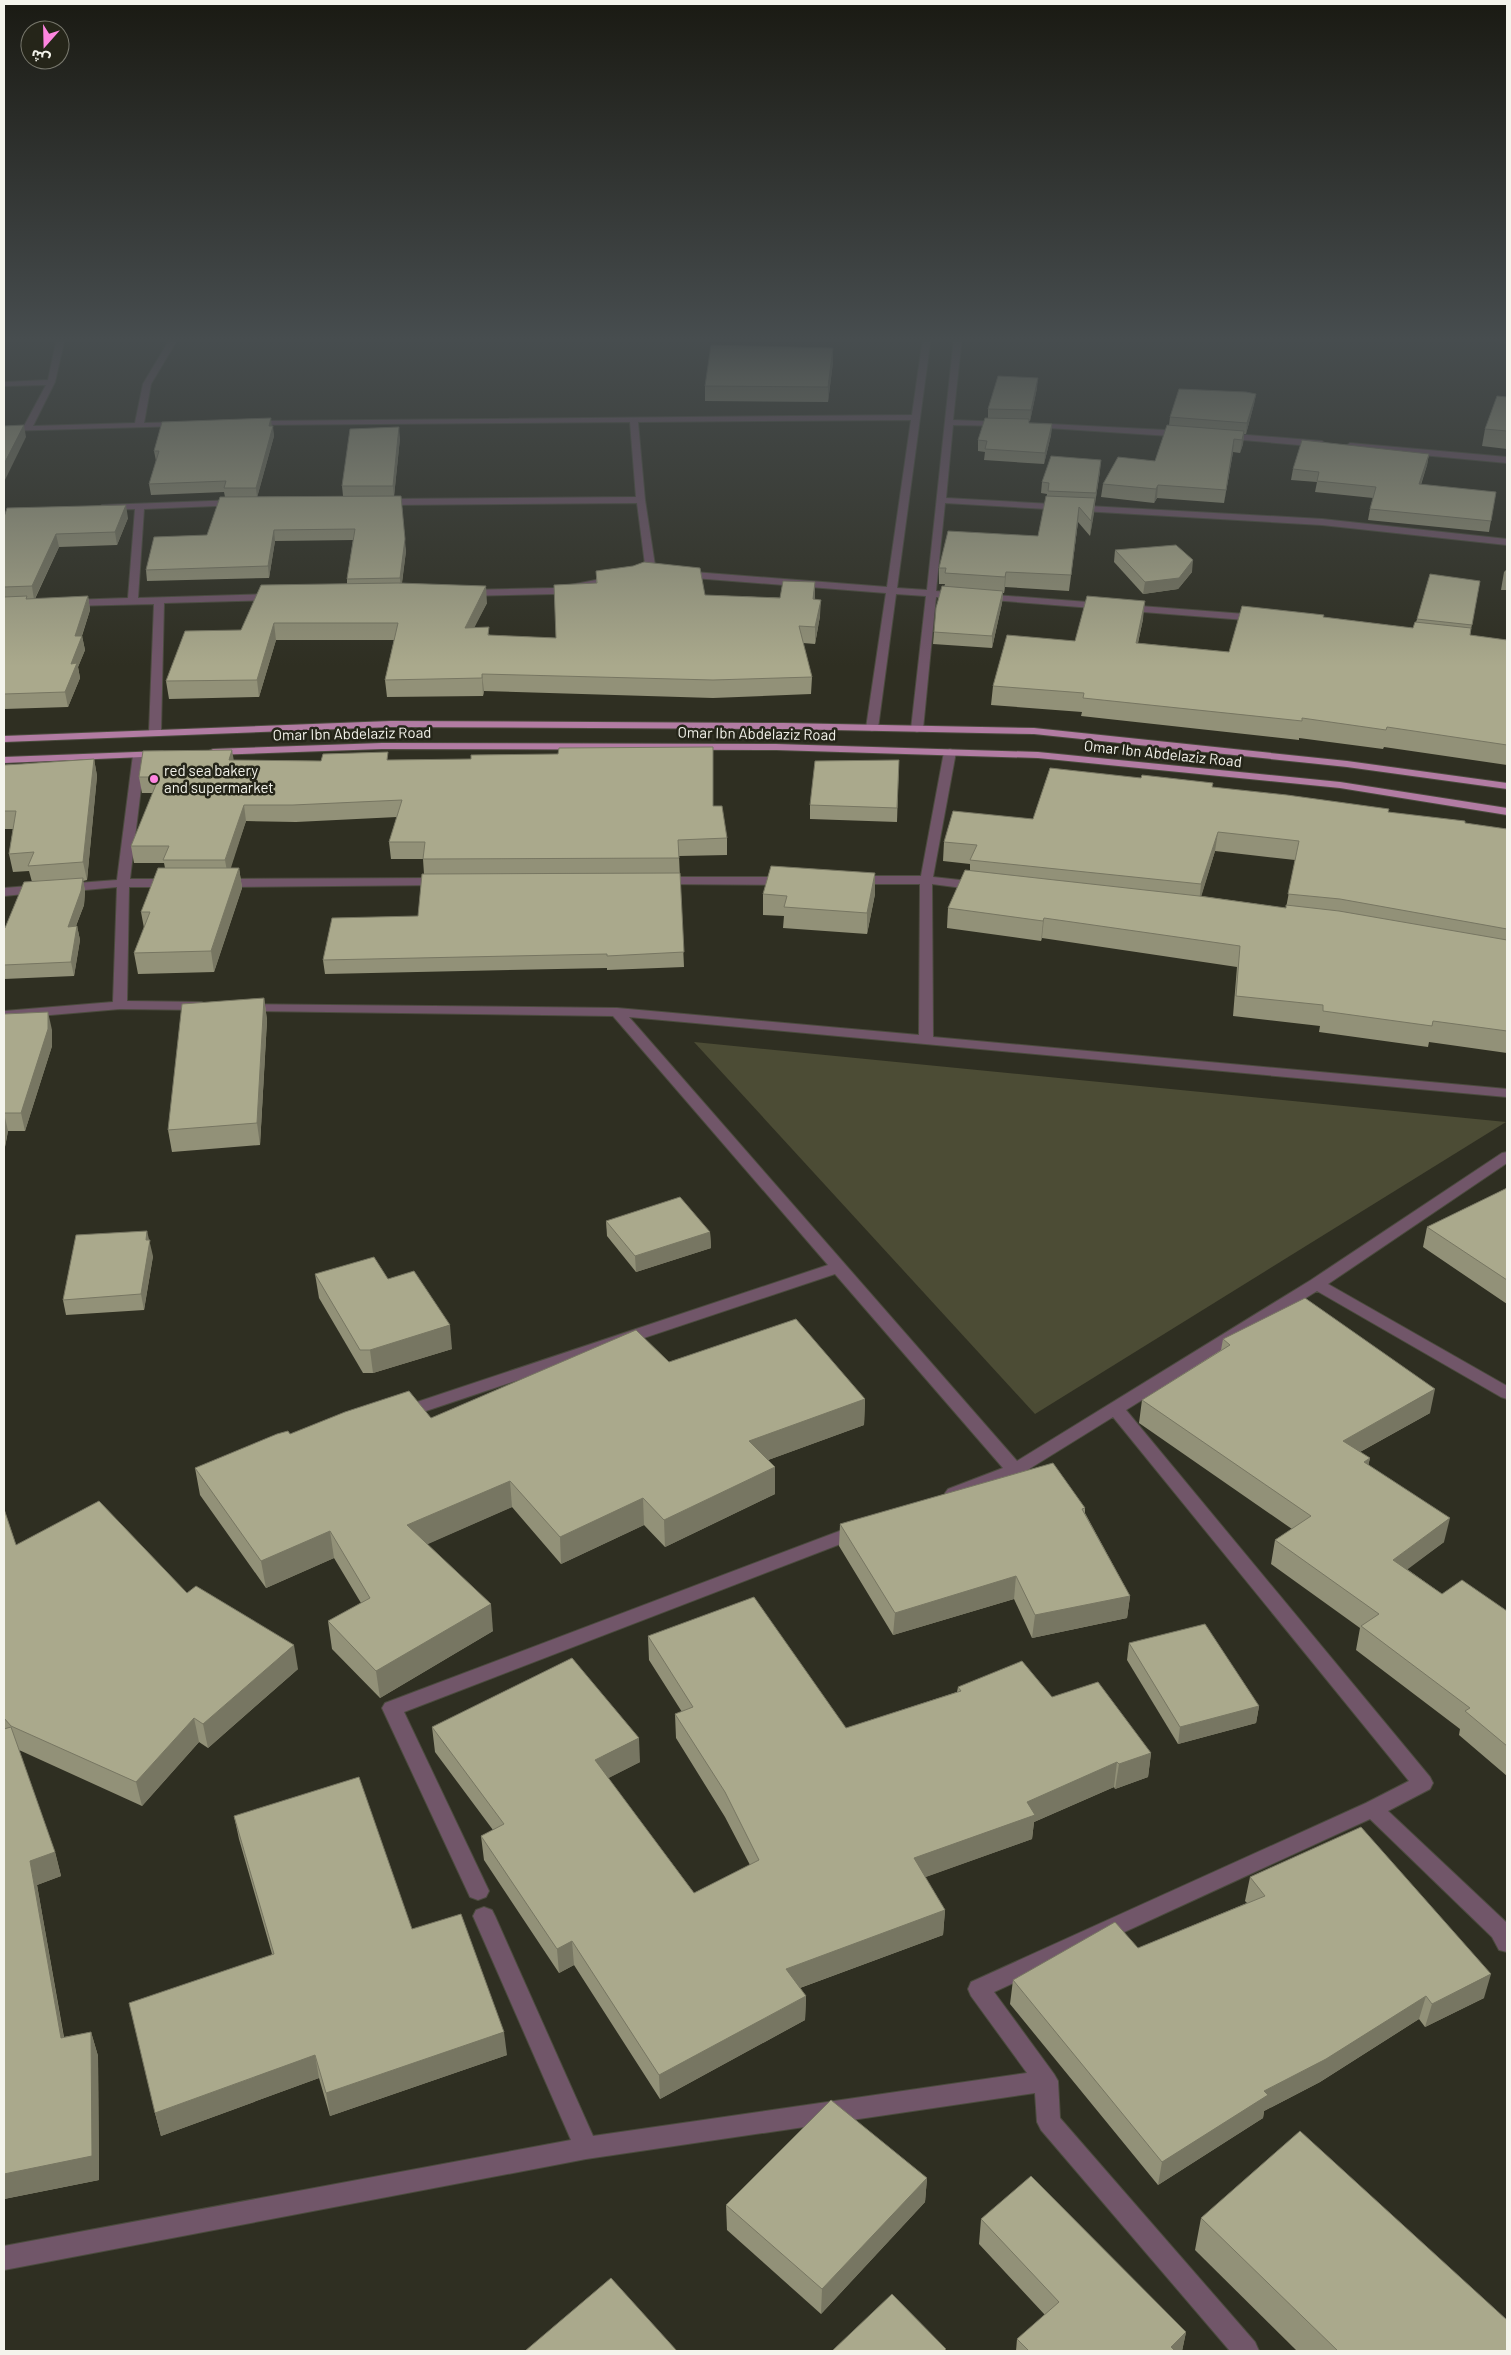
<svg xmlns="http://www.w3.org/2000/svg" width="1511" height="2355" font-family="Barlow,'Noto Sans Arabic',sans-serif">
<style>
.green{fill:#4c4c35}
.lines{fill:none;stroke-linecap:round;stroke-linejoin:round}
.minor-casing{stroke:#4b4b3e;stroke-width:2}
.major-casing{stroke:#4b4b3e;stroke-width:2}
.minor{fill:#715669;fill-rule:evenodd}
.major{fill:#b27ca3;fill-rule:evenodd}
.wall{fill:#929178;fill-rule:evenodd}
.shaded-wall{fill:#777662}
.building{fill:#aaa98c;stroke:#777662}
.poi-dot{fill:#fe85e0;stroke:#252519;stroke-width:2}
.labels{text-anchor:middle;dominant-baseline:central;stroke-width:5;stroke-linejoin:round;paint-order:stroke}
.far-street-label{font-size:15px;fill:#f4f4ec;stroke:#252519}
.far-poi-label{font-size:15px;fill:#f4f4ec;stroke:#252519;text-anchor:start}
</style>
<rect width="100%" height="100%" fill="#2f2f22"/>
<polygon class="green" points="694,1042 1506,1122 1035,1414"/>
<g class="lines">
<g class="minor-casing">
<g id="minor">
<polygon points="52,337 60,337 64,342 55,382 33,426 135,423 143,384 171,337 179,337 151,384 144,423 182,422 186,424 182,426 4,431 4,427 24,426 46,385 4,386 4,382 48,380 56,342"/>
<polygon points="923,337 931,337 897,588 927,590 954,337 962,337 953,420 1003,422 1007,424 1003,426 953,425 946,498 1322,519 1507,539 1507,545 1322,525 945,503 936,591 959,593 964,596 959,599 936,597 923,729 917,732 911,729 926,596 896,594 878,728 872,731 866,728 886,593 681,577 676,574 681,571 887,587 911,420 638,422 645,500 656,572 651,575 646,572 637,503 383,505 379,502 383,499 636,497 630,422 252,425 248,423 252,421 912,415"/>
<polygon points="1483,337 1507,339 1507,343 1484,339"/>
<polygon points="1030,423 1185,431 1189,434 1185,437 1033,427 1030,427"/>
<polygon points="1223,433 1322,441 1326,444 1322,447 1220,438 1219,436"/>
<polygon points="1350,443 1507,457 1507,463 1347,448 1346,446"/>
<polygon points="237,500 240,501 240,505 144,509 138,598 275,594 280,597 275,600 164,603 161,732 159,734 151,734 149,732 154,604 70,606 65,603 70,600 128,598 135,509 105,510 102,509 102,505"/>
<polygon points="616,576 621,579 619,581 555,594 465,596 460,593 465,590 555,588"/>
<polygon points="982,594 1258,615 1263,618 1258,621 979,599 977,597"/>
<polygon points="950,749 956,752 933,877 978,882 984,886 978,890 932,884 933,1037 1507,1089 1507,1097 629,1017 1017,1461 1311,1280 1502,1153 1507,1152 1507,1163 1328,1284 1507,1386 1507,1399 1501,1397 1317,1291 1126,1410 1430,1777 1433,1783 1430,1789 1388,1811 1507,1923 1507,1952 1499,1950 1492,1937 1370,1819 994,1992 1054,2074 1058,2081 1060,2118 1255,2342 1259,2351 1230,2351 1041,2130 1037,2122 1035,2093 586,2159 4,2270 4,2246 571,2140 473,1916 476,1910 484,1907 492,1910 495,1916 593,2136 1027,2073 971,1996 968,1989 971,1982 1366,1803 1409,1781 1113,1417 1021,1474 960,1497 954,1499 948,1497 945,1493 948,1489 1003,1468 835,1274 408,1417 402,1419 396,1417 393,1413 396,1409 828,1265 613,1016 245,1011 240,1010 238,1007 240,1004 617,1008 919,1035 920,884 856,884 850,880 856,876 921,876 944,752"/>
<polygon points="139,752 145,755 130,879 173,879 179,883 173,887 129,887 127,1001 202,1002 209,1006 202,1010 120,1009 4,1019 4,1011 113,1002 117,887 64,892 58,888 64,884 117,880 133,755"/>
<polygon points="661,877 786,877 792,881 786,885 657,884 655,881 657,878"/>
<polygon points="441,878 445,879 447,882 445,885 221,887 215,883 221,879"/>
<polygon points="41,885 45,886 47,889 45,892 4,896 4,888"/>
<polygon points="858,1524 864,1525 867,1530 864,1535 404,1712 489,1891 486,1897 478,1900 470,1897 382,1708 385,1703"/>
</g>
</g>
<g class="major-casing">
<g id="major">
<polygon points="391,721 784,723 1034,728 1347,761 1507,783 1507,789 1347,767 1034,734 784,729 391,727 4,742 4,736"/>
<polygon points="382,743 776,744 1038,752 1340,782 1507,808 1507,815 1340,788 1038,758 776,750 382,749 213,755 207,752 213,749"/>
<polygon points="162,751 168,754 166,756 4,763 4,757"/>
</g>
</g>
<use href="#minor" class="minor"/>
<use href="#major" class="major"/>
</g>
<g class="wall">
<polygon points="833,348 833,362 828,402 705,401 705,386"/>
<polygon points="1037,388 1030,421 1029,421 1029,423 1052,424 1051,435 1044,464 984,460 985,452 978,451 978,440 988,418 988,409"/>
<polygon points="1256,394 1254,404 1246,434 1244,434 1243,444 1240,453 1233,452 1224,503 1157,498 1154,503 1101,497 1103,484 1155,461 1169,425 1170,417"/>
<polygon points="1507,397 1507,449 1482,446 1485,429"/>
<polygon points="272,426 274,436 257,497 343,496 342,486 400,438 394,496 406,551 402,583 487,603 474,627 490,635 556,638 596,583 596,571 705,595 815,599 820,616 815,644 803,643 812,677 811,694 713,698 484,691 483,696 387,697 385,680 394,640 276,640 259,697 169,699 166,681 241,630 347,584 347,579 353,540 275,541 269,578 147,581 146,570 207,535 225,497 224,492 151,495 149,484 156,461 154,451"/>
<polygon points="1429,454 1427,465 1421,485 1496,492 1489,532 1368,520 1370,509 1373,498 1315,492 1317,482 1291,480 1293,469"/>
<polygon points="1100,471 1090,536 1078,522 1069,591 1005,587 1004,593 1003,593 1002,603 992,648 933,644 934,632 944,587 945,584 939,584 939,568 1038,536 1047,496 1047,494 1041,493 1042,482"/>
<polygon points="4,517 128,518 117,545 59,547 35,599 88,596 90,610 82,636 85,650 78,667 80,678 68,707 4,709"/>
<polygon points="1115,550 1192,572 1178,589 1143,594 1114,562"/>
<polygon points="1507,569 1507,590 1501,590 1504,572"/>
<polygon points="1480,581 1470,635 1507,640 1507,765 1384,747 1383,749 1299,738 1299,740 1081,716 1082,712 991,705 993,686 1075,641 1143,619 1138,643 1229,652 1323,617 1413,628 1416,622 1417,619"/>
<polygon points="94,759 97,776 87,880 83,881 85,891 84,905 76,926 77,926 80,940 74,976 4,979 4,928 5,928 32,882 29,871 13,872 9,854 13,829 4,829 4,765 22,764"/>
<polygon points="234,760 321,761 389,760 713,806 727,838 727,855 679,856 684,967 607,970 607,968 325,974 323,960 418,916 424,874 423,859 391,859 389,842 397,817 296,822 246,821 230,868 239,868 242,888 214,972 138,974 134,953 144,928 141,912 165,868 164,863 134,863 131,846 153,793 142,793 139,777"/>
<polygon points="899,760 897,822 810,819 810,805"/>
<path d="M 1212,787 L 1507,829 L 1507,1053 L 1429,1042 L 1428,1047 L 1319,1032 L 1320,1026 L 1233,1016 L 1237,967 L 1042,938 L 1041,941 L 947,928 L 948,908 L 970,870 L 970,864 L 943,861 L 944,842 L 1033,819 ZM 1215,851 L 1295,860 L 1286,908 L 1201,896 Z"/>
<polygon points="875,873 875,894 867,934 783,928 784,916 763,915 763,894"/>
<polygon points="264,998 267,1020 260,1145 172,1152 168,1130"/>
<polygon points="4,1014 52,1030 52,1046 25,1131 8,1131 4,1152"/>
<polygon points="1507,1188 1507,1304 1423,1247 1427,1227 1503,1190"/>
<polygon points="606,1221 710,1232 711,1248 636,1272 607,1236"/>
<polygon points="153,1256 144,1310 66,1315 63,1300"/>
<polygon points="315,1274 388,1279 452,1349 373,1373 363,1373 319,1298"/>
<polygon points="1223,1339 1430,1413 1360,1452 1370,1458 1368,1465 1444,1542 1407,1569 1442,1594 1507,1611 1507,1776 1459,1735 1460,1729 1356,1650 1360,1628 1271,1564 1275,1540 1292,1529 1139,1423 1142,1400 1221,1350"/>
<polygon points="669,1362 865,1399 864,1425 768,1460 775,1467 775,1494 665,1547 644,1525 561,1564 512,1507 427,1544 493,1631 380,1698 332,1649 328,1621 361,1603 334,1558 266,1588 200,1495 195,1468 290,1434 431,1418"/>
<polygon points="1085,1508 1085,1513 1130,1596 1127,1618 1032,1638 1014,1599 893,1635 839,1546 840,1524"/>
<polygon points="4,1509 16,1545 187,1593 298,1669 208,1748 199,1742 142,1806 19,1750 55,1852 61,1876 37,1885 64,2037 91,2032 98,2056 99,2180 4,2199"/>
<polygon points="648,1636 846,1728 957,1692 958,1687 1052,1697 1151,1753 1148,1777 1115,1789 1114,1787 1034,1822 1032,1839 925,1877 945,1910 943,1935 800,1988 806,1996 805,2020 660,2099 574,1965 559,1973 484,1860 481,1836 493,1830 435,1752 432,1727 640,1762 608,1778 694,1893 750,1865 725,1817 676,1738 675,1714 682,1712 649,1660"/>
<polygon points="1129,1643 1259,1706 1256,1723 1178,1744 1127,1660"/>
<polygon points="234,1816 412,1929 507,2055 330,2116 319,2078 161,2136 155,2113 272,1954 239,1839"/>
<polygon points="1250,1877 1484,1998 1425,2027 1419,2019 1320,2082 1264,2111 1263,2118 1158,2185 1010,2004 1013,1980 1138,1948 1247,1903 1245,1901"/>
<polygon points="927,2178 925,2202 821,2314 727,2230 726,2205"/>
<polygon points="1201,2218 1507,2351 1297,2351 1195,2250"/>
<polygon points="981,2219 1186,2332 1182,2351 1016,2351 1017,2339 1045,2315 979,2244"/>
</g>
<g class="shaded-wall">
<polygon points="833,348 833,362 828,402 828,387"/>
<polygon points="1038,378 1037,388 1030,421 1031,410"/>
<polygon points="1256,394 1254,404 1246,434 1247,423"/>
<polygon points="271,418 272,428 269,426"/>
<polygon points="1052,424 1051,435 1044,464 1045,453"/>
<polygon points="24,425 26,437 4,482 4,464"/>
<polygon points="273,426 274,436 257,498 256,488"/>
<polygon points="399,427 400,438 394,497 393,486"/>
<polygon points="1244,431 1243,444 1240,453 1242,440"/>
<polygon points="1234,439 1233,452 1224,503 1226,490"/>
<polygon points="1429,454 1427,465 1417,495 1419,484"/>
<polygon points="1101,460 1100,471 1095,504 1096,493"/>
<polygon points="1158,485 1157,498 1154,503 1156,489"/>
<polygon points="401,496 406,551 401,589 400,578"/>
<polygon points="1095,498 1094,514 1090,536 1091,521"/>
<polygon points="126,505 128,518 117,545 115,532"/>
<polygon points="1079,507 1078,522 1069,591 1071,575"/>
<polygon points="274,530 275,541 269,578 268,566"/>
<polygon points="56,534 59,547 34,600 32,586"/>
<polygon points="1193,560 1192,572 1178,589 1143,594 1145,582"/>
<polygon points="1006,572 1005,587 1004,593 1005,577"/>
<polygon points="815,582 815,598 813,616 813,599"/>
<polygon points="486,586 487,603 466,644 465,628"/>
<polygon points="1003,591 1002,603 992,648 992,636"/>
<polygon points="88,596 90,610 80,641 82,636 85,650 78,667 80,678 68,707 65,692 75,636"/>
<polygon points="821,600 820,616 815,644 815,627"/>
<polygon points="1145,601 1143,619 1134,661 1136,643"/>
<polygon points="274,623 276,640 259,697 257,680"/>
<polygon points="482,674 484,691 483,696 482,678"/>
<polygon points="232,750 235,767 229,760"/>
<polygon points="94,759 97,776 87,880 83,862"/>
<polygon points="244,805 246,821 228,877 225,860"/>
<polygon points="1218,832 1215,851 1199,904 1201,884"/>
<polygon points="239,868 242,888 214,972 211,951"/>
<polygon points="875,873 875,894 867,934 867,913"/>
<polygon points="83,878 85,891 84,905 70,941 68,927"/>
<polygon points="1044,918 1042,938 1041,941 1043,921"/>
<polygon points="77,926 80,940 74,976 71,962"/>
<polygon points="264,998 267,1020 260,1145 257,1123"/>
<polygon points="48,1012 52,1030 52,1046 25,1131 21,1113"/>
<polygon points="4,1113 8,1131 4,1152"/>
<polygon points="147,1231 153,1256 144,1310 141,1294 146,1240"/>
<polygon points="710,1232 711,1248 636,1272 635,1256"/>
<polygon points="450,1325 452,1349 373,1373 370,1350"/>
<polygon points="1435,1389 1430,1413 1338,1464 1343,1441"/>
<polygon points="865,1399 864,1425 749,1467 749,1441"/>
<polygon points="1370,1458 1365,1481 1364,1462"/>
<polygon points="775,1467 775,1494 665,1547 664,1520"/>
<polygon points="510,1481 512,1507 410,1552 407,1525"/>
<polygon points="643,1498 644,1525 561,1564 560,1537"/>
<polygon points="1450,1518 1444,1542 1388,1584 1393,1560"/>
<polygon points="330,1531 334,1558 266,1588 261,1561"/>
<polygon points="1016,1576 1014,1599 893,1635 895,1613"/>
<polygon points="1130,1596 1127,1618 1032,1638 1035,1615"/>
<polygon points="491,1604 493,1631 380,1698 376,1671"/>
<polygon points="294,1645 298,1669 208,1748 203,1724"/>
<polygon points="1259,1706 1256,1723 1178,1744 1180,1727"/>
<polygon points="194,1718 199,1742 142,1806 136,1782"/>
<polygon points="639,1738 640,1762 597,1784 595,1760"/>
<polygon points="1151,1753 1148,1777 1115,1789 1119,1764"/>
<polygon points="1117,1762 1114,1787 1034,1822 1032,1839 912,1882 914,1858 1027,1802"/>
<polygon points="55,1852 61,1876 37,1885 68,2062 61,2038 30,1861"/>
<polygon points="945,1910 943,1935 786,1993 786,1969"/>
<polygon points="572,1941 574,1965 559,1973 557,1949"/>
<polygon points="1491,1974 1484,1998 1425,2027 1432,2004"/>
<polygon points="806,1996 805,2020 660,2099 659,2075"/>
<polygon points="1426,1996 1419,2019 1320,2082 1264,2111 1263,2118 1158,2185 1162,2162 1264,2091"/>
<polygon points="91,2032 98,2056 99,2180 4,2199 4,2174"/>
<polygon points="504,2032 507,2055 330,2116 326,2093"/>
<polygon points="315,2055 319,2078 161,2136 155,2113"/>
<polygon points="927,2178 925,2202 821,2314 822,2289"/>
<polygon points="1186,2332 1182,2351 1170,2351 1171,2347"/>
</g>
<g class="building">
<polygon points="711,345 833,348 828,387 705,386"/>
<polygon points="998,376 1038,378 1031,410 988,409"/>
<polygon points="1179,389 1246,392 1256,394 1247,423 1170,417"/>
<polygon points="1497,396 1507,397 1507,431 1485,429"/>
<polygon points="271,418 269,426 273,426 256,488 224,488 226,481 149,484 159,451 154,451 162,422"/>
<polygon points="985,418 1029,419 1029,423 1052,424 1045,453 985,449 987,441 978,440"/>
<polygon points="24,425 4,464 4,426"/>
<polygon points="1167,425 1244,431 1242,440 1234,439 1226,490 1158,485 1156,489 1103,484 1118,457 1155,461"/>
<polygon points="399,427 393,486 342,486 350,429"/>
<polygon points="1302,440 1429,454 1419,484 1496,492 1491,521 1370,509 1376,487 1317,481 1319,472 1293,469"/>
<polygon points="1051,456 1101,460 1096,493 1048,491 1049,483 1042,482"/>
<polygon points="401,496 405,539 400,578 347,579 355,529 274,530 268,566 146,570 154,537 207,535 220,497"/>
<polygon points="1046,496 1095,498 1091,521 1079,507 1071,575 1006,572 1005,577 945,573 946,568 939,568 948,531 1038,536"/>
<polygon points="126,505 115,532 56,534 32,586 4,587 4,517 7,508"/>
<polygon points="1176,545 1193,560 1179,578 1145,582 1115,550"/>
<polygon points="644,562 700,568 705,595 780,598 783,581 815,582 813,599 821,600 815,627 799,626 812,677 713,680 482,674 482,678 385,680 398,623 274,623 257,680 166,681 185,631 241,630 261,585 398,583 486,586 465,628 489,627 488,635 556,638 554,585 597,583 596,571 633,566"/>
<polygon points="1430,574 1480,581 1472,625 1417,619"/>
<polygon points="942,586 1003,591 992,636 934,632 936,608"/>
<polygon points="27,596 26,599 88,596 75,636 82,636 71,664 77,663 65,692 4,694 4,597"/>
<polygon points="1087,596 1145,601 1136,643 1229,652 1242,606 1324,615 1323,617 1413,628 1415,622 1471,628 1470,635 1507,640 1507,745 1387,727 1386,730 1302,718 1302,721 1083,698 1084,693 993,686 1007,635 1075,641"/>
<polygon points="713,747 713,806 722,806 727,838 678,840 679,858 423,859 425,842 389,842 402,800 293,805 244,805 225,860 163,860 169,846 131,846 159,777 139,777 143,751 232,750 229,760 321,761 323,754 388,752 387,760 471,759 471,755 558,754 559,748"/>
<polygon points="94,759 83,862 28,866 34,852 9,854 16,811 4,811 4,765 22,764"/>
<polygon points="899,760 897,808 810,805 815,761"/>
<polygon points="1050,768 1141,778 1142,775 1213,783 1212,787 1287,795 1389,809 1388,812 1465,821 1465,823 1507,829 1507,929 1340,899 1288,894 1299,841 1218,832 1201,884 970,860 977,845 944,842 953,811 1033,819"/>
<polygon points="771,866 875,873 867,913 784,907 787,896 763,894"/>
<polygon points="158,868 239,868 211,951 134,953 150,912 141,912"/>
<polygon points="965,870 1199,896 1286,908 1286,905 1339,911 1507,940 1507,1031 1433,1021 1432,1026 1323,1011 1323,1005 1236,996 1240,946 1044,918 1043,921 948,908"/>
<polygon points="680,873 684,952 607,956 607,954 323,960 332,918 418,916 422,874"/>
<polygon points="83,878 81,891 68,927 77,926 71,962 4,965 4,928 5,928 24,882"/>
<polygon points="264,998 257,1123 168,1130 182,1004"/>
<polygon points="48,1012 48,1029 21,1113 4,1113 4,1114 4,1014"/>
<polygon points="1507,1188 1507,1280 1427,1227 1503,1190"/>
<polygon points="680,1197 710,1232 635,1256 606,1221"/>
<polygon points="147,1231 146,1240 150,1240 141,1294 63,1300 76,1235"/>
<polygon points="374,1257 388,1279 414,1271 450,1325 370,1350 360,1350 315,1274"/>
<polygon points="1305,1298 1435,1389 1343,1441 1370,1458 1364,1462 1450,1518 1393,1560 1442,1594 1462,1580 1507,1611 1507,1746 1465,1711 1470,1708 1361,1626 1379,1614 1275,1540 1311,1516 1142,1400 1230,1345 1223,1339"/>
<polygon points="796,1319 865,1399 749,1441 775,1467 664,1520 643,1498 560,1537 510,1481 407,1525 491,1604 376,1671 328,1621 370,1598 330,1531 261,1561 195,1468 277,1434 288,1431 290,1434 345,1412 409,1391 431,1418 636,1330 669,1362"/>
<polygon points="1053,1463 1085,1508 1082,1509 1130,1596 1035,1615 1016,1576 895,1613 840,1524"/>
<polygon points="99,1501 187,1593 196,1586 294,1645 203,1724 194,1718 136,1782 11,1726 4,1718 4,1509 16,1545"/>
<polygon points="754,1597 846,1728 961,1691 958,1687 1022,1661 1052,1697 1098,1682 1151,1753 1119,1764 1117,1762 1027,1802 1035,1815 914,1858 945,1910 786,1969 806,1996 659,2075 572,1941 557,1949 481,1836 504,1824 432,1727 572,1658 639,1738 595,1760 694,1893 759,1860 725,1792 675,1714 693,1707 648,1636"/>
<polygon points="1205,1624 1259,1706 1180,1727 1129,1643"/>
<polygon points="11,1727 55,1852 30,1861 61,2038 91,2032 92,2156 4,2174 4,1729"/>
<polygon points="359,1777 412,1929 461,1914 504,2032 326,2093 315,2055 155,2113 129,2003 274,1954 234,1816"/>
<polygon points="1361,1827 1491,1974 1432,2004 1426,1996 1326,2059 1264,2091 1268,2095 1162,2162 1013,1980 1115,1922 1138,1948 1265,1896 1250,1877"/>
<polygon points="831,2100 927,2178 822,2289 726,2205"/>
<polygon points="1300,2131 1507,2320 1507,2351 1338,2351 1201,2218"/>
<polygon points="1031,2176 1186,2332 1171,2347 1175,2351 1029,2351 1017,2339 1059,2302 981,2219"/>
<polygon points="611,2278 677,2351 525,2351"/>
<polygon points="892,2294 946,2349 944,2351 832,2351"/>
</g>
<linearGradient id="sky" x2="0" y2="1"><stop stop-color="#1a1a13"/><stop offset="0.51" stop-color="#474d4f"/><stop offset="1" stop-color="#474d4f" stop-opacity="0"/></linearGradient>
<rect width="1511" height="666" fill="url(#sky)"/>
<circle class="poi-dot" cx="154" cy="779" r="5"/>
<g class="labels">
<g class="far-street-label">
<text transform="translate(352 733) rotate(-1)">Omar Ibn Abdelaziz Road</text>
<text transform="translate(757 733) rotate(1)">Omar Ibn Abdelaziz Road</text>
<text transform="translate(1163 753) rotate(6)">Omar Ibn Abdelaziz Road</text>
</g>
<g class="far-poi-label">
<text x="164" y="770">red sea bakery<tspan x="164" dy="17">and supermarket</tspan></text>
</g>
</g>
<rect width="1511" height="2355" fill="none" stroke="#f4f4ec" stroke-width="10"/>
<g transform="translate(45 45) rotate(200)"><circle r="24" fill="#252519" stroke="#78786d"/>
<path d="M0-4L9 19L0 12L-9 19Z" fill="#fe85e0"/>
<text y="-8" font-size="14" font-weight="bold" text-anchor="middle" fill="#f4f4ec">ش</text>
</g>
</svg>
